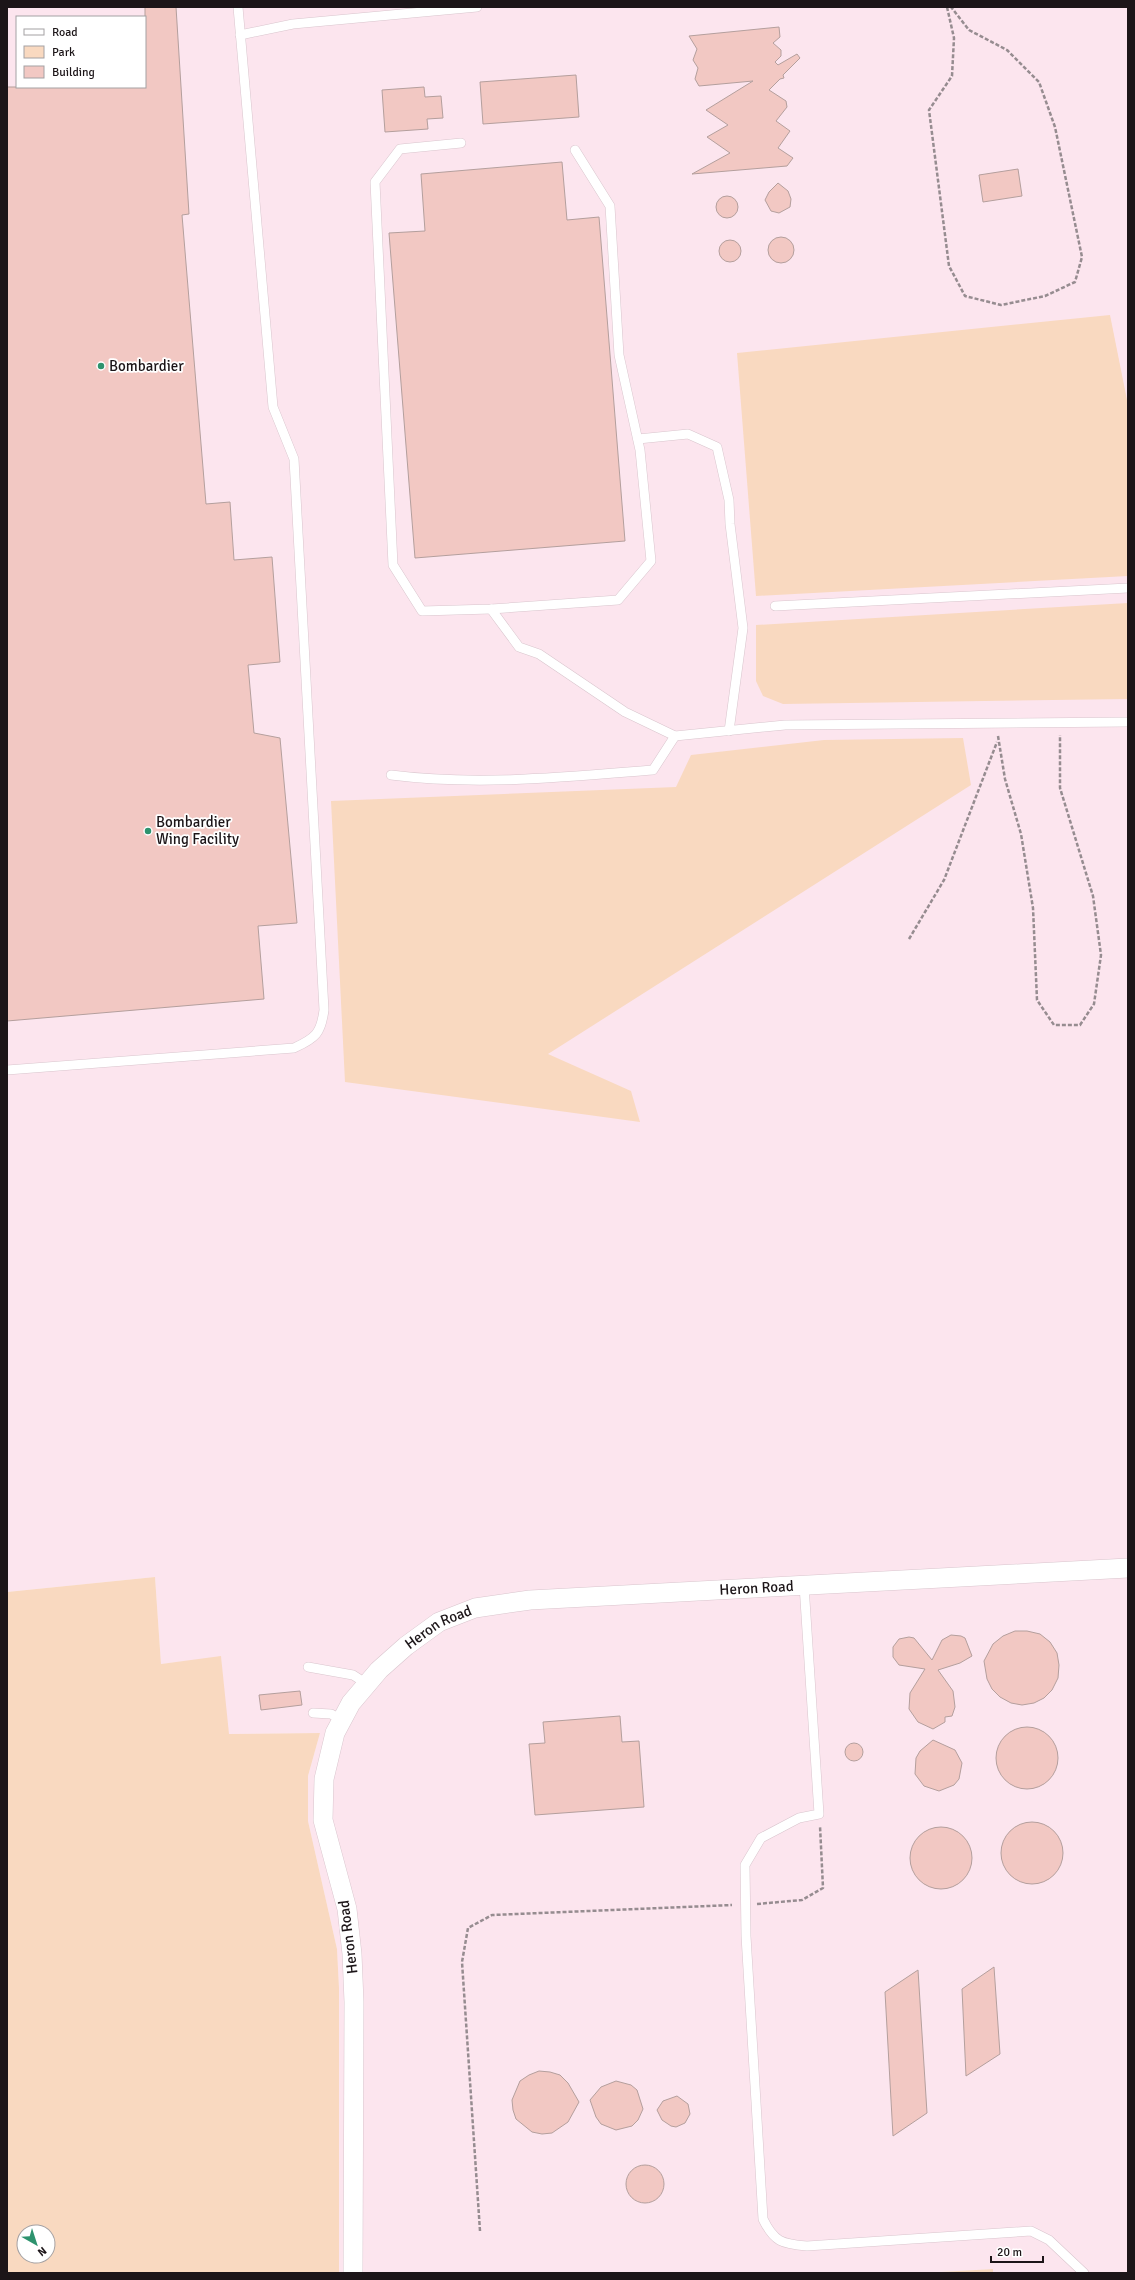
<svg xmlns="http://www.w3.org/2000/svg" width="1135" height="2280" font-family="Signika,sans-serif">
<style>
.built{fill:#fce5ee;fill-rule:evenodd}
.green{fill:#f9d9c0;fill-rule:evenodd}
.building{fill:#f2c8c3;stroke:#b49f9d}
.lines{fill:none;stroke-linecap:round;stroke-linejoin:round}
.service-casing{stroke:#d9c5cd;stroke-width:10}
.minor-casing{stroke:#d9c5cd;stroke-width:20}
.path{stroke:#968c90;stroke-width:2.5;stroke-dasharray:4 2;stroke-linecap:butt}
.service{stroke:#fff;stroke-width:9}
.minor{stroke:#fff;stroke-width:19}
.poi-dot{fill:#2e936e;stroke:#fff;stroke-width:1.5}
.labels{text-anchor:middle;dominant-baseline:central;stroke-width:3.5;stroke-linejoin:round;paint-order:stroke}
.poi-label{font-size:15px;fill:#1c1518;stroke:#fff;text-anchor:start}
.street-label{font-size:15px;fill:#1c1518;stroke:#fff}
</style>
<rect width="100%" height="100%" fill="#fdf0f5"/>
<path class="built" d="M 7,7 L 1128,7 L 1128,2273 L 993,2273 L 993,2269 L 924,2273 L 339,2273 L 339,1988 L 337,1949 L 308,1821 L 308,1776 L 320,1733 L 228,1734 L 221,1657 L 161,1664 L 155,1577 L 7,1592 ZM 17,17 L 145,17 L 145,87 L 17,87 Z"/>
<g class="green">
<polygon points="1110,315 1128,405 1128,576 756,596 737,353"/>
<polygon points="1128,603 1128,699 783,704 763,696 756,681 756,625"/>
<polygon points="963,738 971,785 548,1054 631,1091 640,1122 345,1082 331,801 676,787 691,755 824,740"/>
<path d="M 155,1577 L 161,1664 L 221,1656 L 229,1734 L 320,1733 L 308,1776 L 308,1821 L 337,1949 L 339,1988 L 339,2273 L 7,2273 L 7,1592 ZM 24,2232 L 48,2232 L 48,2256 L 24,2256 Z"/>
<polygon points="993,2269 993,2273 924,2273"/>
</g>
<g class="building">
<polygon points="145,7 176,7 189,214 182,215 206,504 230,502 234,560 272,557 280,662 248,665 254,733 280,738 297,923 258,926 264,999 7,1021 7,87 145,87"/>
<polygon points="779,27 780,37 773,43 781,50 781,56 775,62 778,65 797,54 800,58 783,75 784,78 780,79 769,90 786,101 787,107 776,121 790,131 778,148 793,158 787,166 692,174 730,153 707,137 728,125 706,110 753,81 699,86 695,79 698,68 693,60 697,49 689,36"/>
<polygon points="576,75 579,117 483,124 480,82"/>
<polygon points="424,87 425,97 441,96 443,118 427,119 428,129 385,132 382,90"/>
<polygon points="562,162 567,220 599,217 625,541 415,558 389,233 425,231 421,174"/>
<polygon points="1018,169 1022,196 983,202 979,175"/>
<polygon points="778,183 788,191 791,199 790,207 779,213 771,211 765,200 769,192"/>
<circle cx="727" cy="207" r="11"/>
<circle cx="781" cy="250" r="13"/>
<circle cx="730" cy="251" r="11"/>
<polygon points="1015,1631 1027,1631 1040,1634 1050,1642 1057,1653 1059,1665 1058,1678 1052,1690 1044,1698 1034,1703 1022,1705 1011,1703 1000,1697 992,1689 987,1679 984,1661 993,1644 1003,1636"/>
<polygon points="951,1635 961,1636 965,1638 972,1656 960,1663 938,1670 953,1691 955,1707 952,1716 945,1717 945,1722 933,1729 918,1722 909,1709 910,1693 925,1669 899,1665 893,1657 893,1647 899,1639 909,1637 914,1638 932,1660 942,1640"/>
<polygon points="300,1691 302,1705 261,1710 259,1695"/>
<polygon points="620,1716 622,1742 639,1741 644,1807 535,1815 529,1744 545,1743 543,1722"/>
<circle cx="1027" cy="1758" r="31"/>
<polygon points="933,1740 955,1750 962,1763 959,1779 954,1785 939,1791 924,1786 915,1774 916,1758 920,1751"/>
<circle cx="854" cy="1752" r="9"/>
<circle cx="1032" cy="1853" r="31"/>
<circle cx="941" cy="1858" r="31"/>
<polygon points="994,1967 1000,2054 966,2076 962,1989"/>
<polygon points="918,1970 927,2113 893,2136 885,1992"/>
<polygon points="539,2071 550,2072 560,2075 568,2083 579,2102 568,2122 552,2133 542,2134 532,2132 516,2119 513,2110 512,2100 520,2081 529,2075"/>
<polygon points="616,2081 631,2085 637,2090 643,2109 638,2120 632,2126 616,2130 601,2124 596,2117 590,2100 601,2087"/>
<polygon points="677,2096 688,2104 690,2114 685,2123 676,2127 671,2126 662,2120 657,2110 663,2101"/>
<circle cx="645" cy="2184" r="19"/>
</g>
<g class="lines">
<g class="service-casing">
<g id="service">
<polyline points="240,35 293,24 477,7"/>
<polyline points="461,143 400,149 375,182 393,565 422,611 491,609 618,600 651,561 640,450 619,355 610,206 575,150"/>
<polyline points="638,439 688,434 717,447 729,500 730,524 743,628 729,731"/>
<polyline points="775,606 1128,588"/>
<polyline points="491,609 519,647 539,654 625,712 675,736 785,725 1128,722"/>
<path d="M 391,775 C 477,786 566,777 653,770 L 675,736"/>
<path d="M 7,1070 L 294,1048 C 316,1038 321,1033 324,1010 L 294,459 L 273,407 L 238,7"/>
<path d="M 804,1585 L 819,1814 L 799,1818 L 761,1838 L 745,1865 L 746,1936 L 763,2219 C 774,2242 782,2244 807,2246 L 1031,2231 L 1049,2240 L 1084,2273"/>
<polyline points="308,1667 353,1675 367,1684"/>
<polyline points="313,1713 331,1714 342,1720"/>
</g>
</g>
<g class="minor-casing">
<g id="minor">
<path id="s1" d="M 353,2273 L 354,2002 L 352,1954 L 347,1909 L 323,1820 L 324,1779 L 335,1733 L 351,1703 L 379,1670 L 406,1646 L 439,1622 L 475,1608 L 530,1600 L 1128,1568"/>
</g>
</g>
<g class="path">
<polyline points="947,7 954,38 952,76 929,110 949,266 965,296 1001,305 1045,296 1075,282 1082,257 1055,127 1039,82 1007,50 969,30 951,7"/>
<polyline points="998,736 1005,779 1021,834 1033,908 1037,1000 1054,1025 1080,1025 1094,1004 1101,955 1093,896 1060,788 1060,735"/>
<polyline points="909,939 944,880 997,742"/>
<polyline points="757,1904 802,1900 823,1888 820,1826"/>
<polyline points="480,2231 462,1962 468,1928 492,1915 732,1905"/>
</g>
<use href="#service" class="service"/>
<use href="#minor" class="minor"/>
</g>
<g class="poi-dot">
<circle cx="101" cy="366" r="4"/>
<circle cx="148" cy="831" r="4"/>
</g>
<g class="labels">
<g class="poi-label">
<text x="109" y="366">Bombardier</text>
<text x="156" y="822">Bombardier<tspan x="156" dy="17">Wing Facility</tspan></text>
</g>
<g class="street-label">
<text stroke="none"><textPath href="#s1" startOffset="1020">Heron Road</textPath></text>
<text stroke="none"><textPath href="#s1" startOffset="696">Heron Road</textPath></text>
<text transform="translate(348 1937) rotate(-97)">Heron Road</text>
</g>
</g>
<rect width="1135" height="2280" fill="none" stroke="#1c1518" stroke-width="16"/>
<rect x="16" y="16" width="130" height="72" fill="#ffffff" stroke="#a4a1a3"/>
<rect x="24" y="29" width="20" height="6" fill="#ffffff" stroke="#a4a1a3"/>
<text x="52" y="36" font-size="12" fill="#1c1518">Road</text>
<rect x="24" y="46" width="20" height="12" fill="#f9d9c0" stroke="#a4a1a3"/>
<text x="52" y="56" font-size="12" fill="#1c1518">Park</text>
<rect x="24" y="66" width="20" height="12" fill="#f2c8c3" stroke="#a4a1a3"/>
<text x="52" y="76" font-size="12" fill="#1c1518">Building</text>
<g transform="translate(36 2244) rotate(141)"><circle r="19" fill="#ffffff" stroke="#a4a1a3"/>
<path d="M0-3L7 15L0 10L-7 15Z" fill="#2e936e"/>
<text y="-6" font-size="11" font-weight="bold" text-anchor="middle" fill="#1c1518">N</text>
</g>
<path d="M991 2256v6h52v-6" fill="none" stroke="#1c1518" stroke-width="2"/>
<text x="997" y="2256" font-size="12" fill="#1c1518" stroke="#ffffff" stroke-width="3" paint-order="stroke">20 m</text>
</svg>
